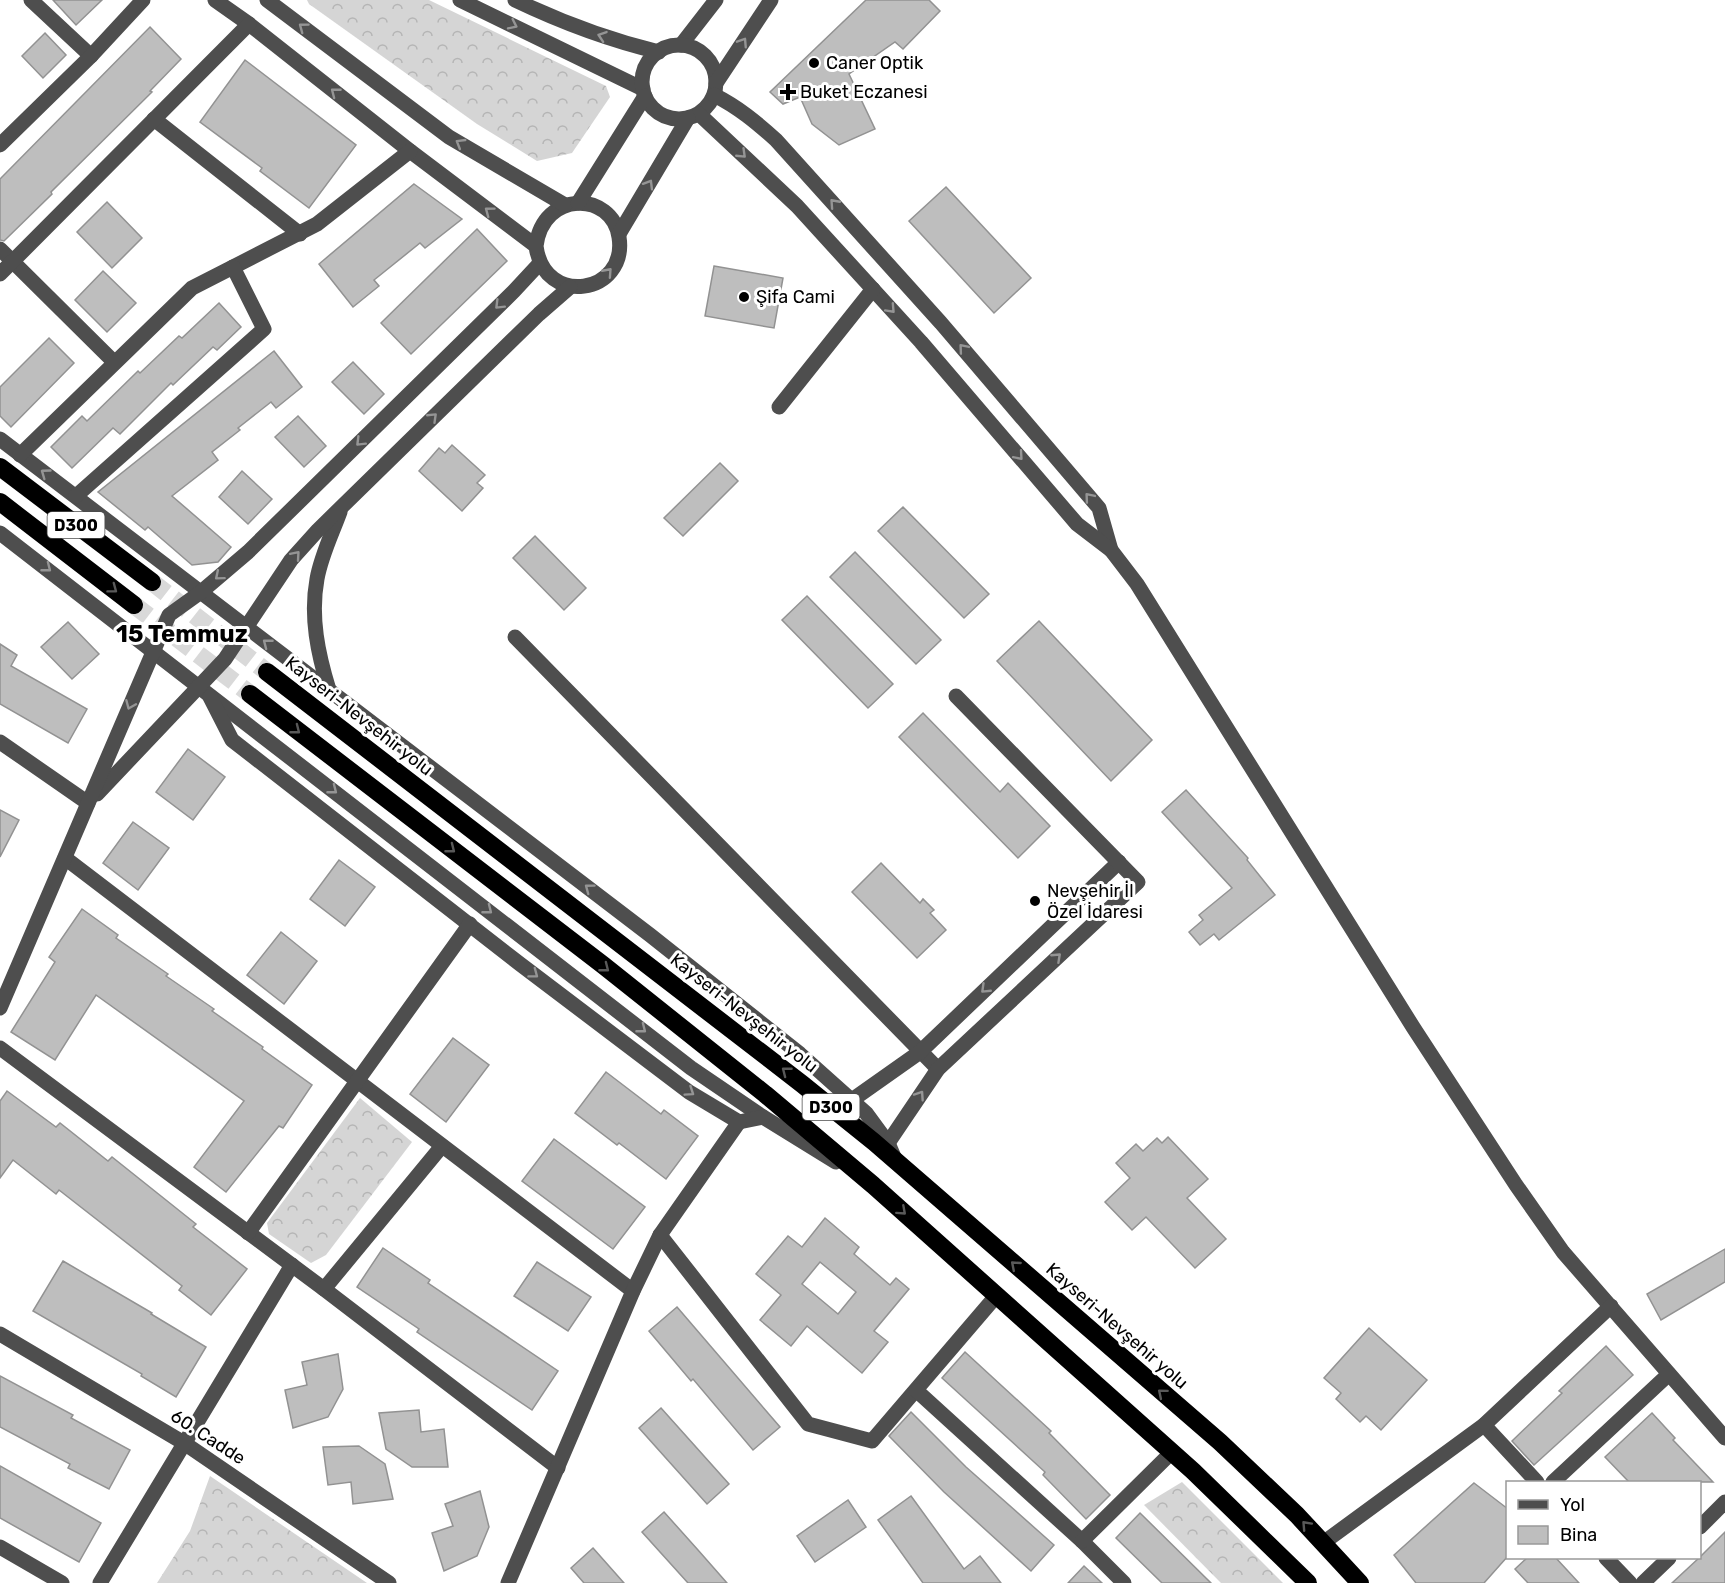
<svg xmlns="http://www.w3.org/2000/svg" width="1725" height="1583" font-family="Rubik,sans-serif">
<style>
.forest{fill:url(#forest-crowns)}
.building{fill:#bebebe;stroke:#929292;stroke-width:1.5;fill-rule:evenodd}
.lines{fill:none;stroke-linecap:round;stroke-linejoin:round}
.highway-tunnel{stroke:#d9d9d9;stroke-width:18;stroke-dasharray:18 9;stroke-linecap:butt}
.minor{stroke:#4e4e4e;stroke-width:15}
.highway{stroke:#000;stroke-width:18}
.oneway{stroke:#959595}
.oneway2{stroke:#595959}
.poi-dot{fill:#000;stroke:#fff;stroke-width:2}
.labels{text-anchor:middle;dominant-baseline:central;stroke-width:6;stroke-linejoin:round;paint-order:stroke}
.shield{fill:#fff;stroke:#4c4c4c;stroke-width:1.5}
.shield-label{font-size:16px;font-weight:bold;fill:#000}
.poi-label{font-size:18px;fill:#000;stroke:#fff;text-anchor:start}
.street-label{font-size:18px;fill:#000;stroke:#fff}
.district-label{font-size:24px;font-weight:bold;fill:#000;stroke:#fff}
</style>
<defs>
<pattern id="forest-crowns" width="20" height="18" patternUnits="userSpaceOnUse" patternTransform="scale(1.5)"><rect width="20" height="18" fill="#d5d5d5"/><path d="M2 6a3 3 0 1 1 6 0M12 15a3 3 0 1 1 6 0" fill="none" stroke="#b5b5b5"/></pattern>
</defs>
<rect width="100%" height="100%" fill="#fff"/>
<g class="forest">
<polygon points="307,0 429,0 606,86 610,97 572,153 537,161 477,124 309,4"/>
<polygon points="360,1098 412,1142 326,1255 311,1263 269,1234 267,1223"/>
<polygon points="210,1476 367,1583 157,1583 190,1531"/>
<polygon points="1182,1482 1283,1583 1221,1583 1144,1505"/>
</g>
<g class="building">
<polygon points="53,0 102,0 76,25"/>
<polygon points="866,0 929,0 940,11 903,49 895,42 849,74 875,129 839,145 812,124 800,97 783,104 770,92"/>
<polygon points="150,27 181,59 150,91 152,92 51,192 52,194 4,241 0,240 0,179"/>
<polygon points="45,33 66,55 43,78 22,56"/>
<polygon points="245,60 356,145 309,208 260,171 262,168 200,122"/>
<polygon points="414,184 462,219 425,248 420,243 374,280 379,286 353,307 319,264"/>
<polygon points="946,187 1031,278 994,313 909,221"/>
<polygon points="107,202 142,238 112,268 77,232"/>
<polygon points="477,229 507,261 411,354 381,323"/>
<polygon points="714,266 783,278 774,328 705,316"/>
<polygon points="103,271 136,303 107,332 75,300"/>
<polygon points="219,303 241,327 217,350 213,347 173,385 171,383 120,434 113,428 72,468 51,447 82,416 87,421 138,371 140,373 179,336 182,338"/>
<polygon points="49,338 74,363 11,427 0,416 0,387"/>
<polygon points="274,351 302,387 276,408 271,402 238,428 240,430 212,452 218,460 172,496 231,547 218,562 192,565 148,527 145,530 98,492"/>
<polygon points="353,362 384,394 364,414 332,382"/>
<polygon points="298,416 326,446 304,467 275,437"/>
<polygon points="452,445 485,475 477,483 483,488 462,511 419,471 439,448 445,453"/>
<polygon points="720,463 738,481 683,536 664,518"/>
<polygon points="242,471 272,499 248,524 219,497"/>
<polygon points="903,507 989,594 964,618 878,531"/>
<polygon points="535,536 586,588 564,610 513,558"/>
<polygon points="855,552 941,640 916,664 830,577"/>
<polygon points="807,596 893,684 868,708 782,620"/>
<polygon points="1039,621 1152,740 1111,781 997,661"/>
<polygon points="68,622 99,654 72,679 41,647"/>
<polygon points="0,644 17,655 11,666 87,709 68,743 0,704"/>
<polygon points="923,713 1000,792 1008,783 1050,826 1018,858 899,737"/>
<polygon points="188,749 225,777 193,820 156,792"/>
<polygon points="1186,790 1248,858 1247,860 1275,895 1219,940 1214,934 1200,945 1189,932 1203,920 1199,915 1232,888 1162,812"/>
<polygon points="0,810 19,820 0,857"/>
<polygon points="133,822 169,848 138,890 103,863"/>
<polygon points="339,860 375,887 345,926 310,899"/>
<polygon points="881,863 920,903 923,899 934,910 930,913 946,930 917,958 852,892"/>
<polygon points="82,909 118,935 116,938 168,974 166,976 214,1009 212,1011 263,1047 262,1049 312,1085 283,1128 279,1126 226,1192 194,1167 244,1101 96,995 55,1060 11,1032 55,962 49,957"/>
<polygon points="281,932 317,961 284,1004 247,975"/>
<polygon points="453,1038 489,1065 446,1122 410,1094"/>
<polygon points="606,1072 661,1114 664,1110 698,1136 666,1179 619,1143 617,1145 575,1113"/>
<polygon points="7,1091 56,1127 60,1123 108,1161 112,1157 196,1224 193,1227 247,1269 211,1315 179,1290 182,1286 59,1190 56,1194 13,1160 0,1178 0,1101"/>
<polygon points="1168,1137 1208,1179 1187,1198 1226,1239 1195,1268 1146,1217 1132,1230 1105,1202 1130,1178 1116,1163 1136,1144 1143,1151 1157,1138 1162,1143"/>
<polygon points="554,1139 645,1207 613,1249 522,1181"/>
<path d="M 825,1218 L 859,1247 L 854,1254 L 890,1285 L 896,1278 L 909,1289 L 874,1331 L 888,1342 L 862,1373 L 807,1326 L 791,1346 L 760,1320 L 781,1295 L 756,1274 L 788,1236 L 802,1247 ZM 820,1262 L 856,1292 L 838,1314 L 802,1284 Z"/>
<polygon points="383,1248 430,1280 428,1283 558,1371 532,1410 417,1332 419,1329 357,1287"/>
<polygon points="1725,1249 1725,1282 1661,1320 1647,1294"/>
<polygon points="63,1261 152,1313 151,1314 206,1347 176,1397 141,1376 142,1374 33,1311"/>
<polygon points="537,1262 591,1297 568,1331 514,1296"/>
<polygon points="677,1307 780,1427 753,1450 693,1379 691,1381 649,1331"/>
<polygon points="1369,1328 1427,1380 1381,1430 1366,1416 1360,1422 1336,1399 1341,1393 1324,1378"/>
<polygon points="1606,1346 1633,1375 1534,1465 1512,1441 1562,1393 1559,1391"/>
<polygon points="965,1352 1051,1431 1049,1433 1110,1495 1086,1519 1043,1475 1045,1472 942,1378"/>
<polygon points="338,1354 343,1389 328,1417 293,1428 285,1390 307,1385 302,1362"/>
<polygon points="0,1376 73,1415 71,1418 130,1450 109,1489 68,1468 70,1464 0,1427"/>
<polygon points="661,1408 729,1484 707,1504 639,1428"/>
<polygon points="419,1410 421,1432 444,1429 448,1467 412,1467 386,1449 379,1413"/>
<polygon points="911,1412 966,1467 1054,1545 1031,1571 944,1492 889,1436"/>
<polygon points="1652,1413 1675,1438 1673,1440 1713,1482 1629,1482 1605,1457"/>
<polygon points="359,1446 385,1464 393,1499 353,1504 351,1482 328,1485 323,1447"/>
<polygon points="0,1466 101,1523 79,1562 0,1518"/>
<polygon points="1474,1483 1508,1509 1508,1556 1484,1583 1416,1583 1394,1555"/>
<polygon points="480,1491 489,1527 477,1556 444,1571 432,1533 453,1526 445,1504"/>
<polygon points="911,1496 964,1569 980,1556 1001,1583 923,1583 878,1520"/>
<polygon points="848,1500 866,1527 815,1562 797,1536"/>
<polygon points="664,1512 698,1550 727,1583 688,1583 642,1532"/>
<polygon points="1140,1513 1211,1583 1162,1583 1116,1538"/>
<polygon points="1725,1532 1725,1583 1672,1583 1700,1557"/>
<polygon points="593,1548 624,1583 584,1583 571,1568"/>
<polygon points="1528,1557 1555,1557 1579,1583 1528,1583 1515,1569"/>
<polygon points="1084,1566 1102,1583 1068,1583"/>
</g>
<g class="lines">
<g class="highway-tunnel">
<polyline points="152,582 267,672"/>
<polyline points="134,605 250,694"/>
</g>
<g class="minor">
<polyline points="31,0 91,56"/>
<path d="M 215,0 L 249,24 L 410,151 L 536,246 C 544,308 628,294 619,237 C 612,191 543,190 536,246"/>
<polyline points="267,0 449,137 565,205"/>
<polyline points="460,0 643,89"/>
<path d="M 515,0 C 561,22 609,40 659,52"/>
<polyline points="681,45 716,0"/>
<circle cx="679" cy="82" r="37"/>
<polyline points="716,83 771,0"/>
<path d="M 714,95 C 738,107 756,122 776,140 L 941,323 L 1099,508 L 1111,550"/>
<polyline points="699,114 797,206 921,342 1077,524 1111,550 1137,584 1413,1027 1516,1185 1563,1252 1725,1438"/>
<polyline points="154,119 300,234"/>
<polyline points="0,145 91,56 143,0"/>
<polyline points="578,203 645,96"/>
<polyline points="619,234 688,118"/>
<polyline points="0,249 114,362"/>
<polyline points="0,274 249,24"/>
<polyline points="779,407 873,289"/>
<polyline points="0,439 650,935 800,1054 866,1113 888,1143 894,1157"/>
<polyline points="20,455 192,288 317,224 410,151"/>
<polyline points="76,496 264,329 233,267"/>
<polyline points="0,533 691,1068 763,1117 836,1162"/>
<polyline points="515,637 938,1069"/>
<path d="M 329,690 C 318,654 310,617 317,579 C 321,556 332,534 340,512"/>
<polyline points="210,697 232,740 520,964 689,1092 739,1122 763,1117"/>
<polyline points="0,742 88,803"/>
<polyline points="97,794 225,659 291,560 318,530 539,314 570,287"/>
<polyline points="65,858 633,1291"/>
<polyline points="0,1008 169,615 201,592 248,552 514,291 540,263"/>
<polyline points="0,1048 324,1289 558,1468"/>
<polyline points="852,1100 920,1052 1119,862"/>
<polyline points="888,1143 938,1069 1138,882 956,696"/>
<polyline points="248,1233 470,924"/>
<polyline points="660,1235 808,1424 872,1441 997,1295"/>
<polyline points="324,1289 442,1146"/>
<polyline points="0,1334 184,1443 389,1583"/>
<polyline points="917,1391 1082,1541 1124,1583"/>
<polyline points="1484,1425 1537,1482"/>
<polyline points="1553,1482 1669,1374"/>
<polyline points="1700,1527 1725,1502"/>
<polyline points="1082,1541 1172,1452"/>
<polyline points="1323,1543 1484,1425 1611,1306"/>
<polyline points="0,1547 62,1583"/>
<polyline points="1606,1558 1630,1583"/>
<polyline points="100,1583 292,1265"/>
<polyline points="508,1583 633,1291 660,1235 739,1122"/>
<polyline points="1643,1583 1669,1558"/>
</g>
<g class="highway">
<polyline points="0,467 152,582"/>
<polyline points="0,502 134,605"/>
<polyline points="267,672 802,1084 874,1142 1220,1442 1297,1515 1360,1583"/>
<polyline points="250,694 603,965 765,1094 873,1185 1193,1471 1308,1583"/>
</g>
</g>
<defs><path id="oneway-chevron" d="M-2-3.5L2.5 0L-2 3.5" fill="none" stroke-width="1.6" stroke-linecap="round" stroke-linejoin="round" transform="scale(1.5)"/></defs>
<g class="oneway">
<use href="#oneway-chevron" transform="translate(513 25) rotate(26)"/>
<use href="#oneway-chevron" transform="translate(303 27) rotate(-143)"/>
<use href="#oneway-chevron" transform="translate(602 36) rotate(-161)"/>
<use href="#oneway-chevron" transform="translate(743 42) rotate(-57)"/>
<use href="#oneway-chevron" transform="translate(335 92) rotate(-142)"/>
<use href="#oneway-chevron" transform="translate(460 143) rotate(-149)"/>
<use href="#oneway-chevron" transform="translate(742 154) rotate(44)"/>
<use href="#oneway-chevron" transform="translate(649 184) rotate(-59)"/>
<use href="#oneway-chevron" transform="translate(834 203) rotate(-132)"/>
<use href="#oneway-chevron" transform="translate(489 211) rotate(-143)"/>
<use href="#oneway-chevron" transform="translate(608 272) rotate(-48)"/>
<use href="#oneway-chevron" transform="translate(499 305) rotate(135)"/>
<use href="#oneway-chevron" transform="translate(891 309) rotate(47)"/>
<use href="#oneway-chevron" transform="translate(963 348) rotate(-130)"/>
<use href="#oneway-chevron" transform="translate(433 417) rotate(-44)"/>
<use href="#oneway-chevron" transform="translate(360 442) rotate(135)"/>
<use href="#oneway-chevron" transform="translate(1019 456) rotate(49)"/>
<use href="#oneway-chevron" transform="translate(45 473) rotate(-144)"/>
<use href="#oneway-chevron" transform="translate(1089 497) rotate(-130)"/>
<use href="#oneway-chevron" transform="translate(296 555) rotate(-49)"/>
<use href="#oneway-chevron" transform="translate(47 568) rotate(38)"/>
<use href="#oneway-chevron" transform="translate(219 576) rotate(140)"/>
<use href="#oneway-chevron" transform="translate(267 643) rotate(-142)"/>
<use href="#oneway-chevron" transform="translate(130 705) rotate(113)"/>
<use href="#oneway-chevron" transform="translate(333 790) rotate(38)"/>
<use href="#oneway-chevron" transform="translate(589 888) rotate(-143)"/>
<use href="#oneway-chevron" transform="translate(488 910) rotate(38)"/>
<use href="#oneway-chevron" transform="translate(1057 957) rotate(-43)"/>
<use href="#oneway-chevron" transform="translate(534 974) rotate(37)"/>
<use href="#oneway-chevron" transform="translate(985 989) rotate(136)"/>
<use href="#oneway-chevron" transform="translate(642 1029) rotate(38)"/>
<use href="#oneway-chevron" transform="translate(690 1092) rotate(34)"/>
<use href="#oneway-chevron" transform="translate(920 1095) rotate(-56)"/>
</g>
<g class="oneway2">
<use href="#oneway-chevron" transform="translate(113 589) rotate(37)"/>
<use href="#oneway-chevron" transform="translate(296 730) rotate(38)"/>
<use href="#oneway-chevron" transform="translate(451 849) rotate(38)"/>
<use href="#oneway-chevron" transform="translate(605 968) rotate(38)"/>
<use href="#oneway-chevron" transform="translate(786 1071) rotate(-142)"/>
<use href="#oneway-chevron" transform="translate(902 1211) rotate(42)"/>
<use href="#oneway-chevron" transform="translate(1015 1265) rotate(-139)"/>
<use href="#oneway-chevron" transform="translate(1162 1393) rotate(-140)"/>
<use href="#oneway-chevron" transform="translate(1306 1525) rotate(-133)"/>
</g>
<g class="poi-dot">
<circle cx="814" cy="63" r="6"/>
<path d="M785 83h6v6h6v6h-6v6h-6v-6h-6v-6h6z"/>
<circle cx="744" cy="297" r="6"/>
<circle cx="1035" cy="901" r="6"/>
</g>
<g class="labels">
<g class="shield">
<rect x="47.5" y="512" width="57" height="26" rx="4.5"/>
<rect x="802.5" y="1094" width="57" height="26" rx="4.5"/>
</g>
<g class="shield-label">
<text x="76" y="525">D300</text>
<text x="831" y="1107">D300</text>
</g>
<g class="poi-label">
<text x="826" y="63">Caner Optik</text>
<text x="800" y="92">Buket Eczanesi</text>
<text x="756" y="297">Şifa Cami</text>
<text x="1047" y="891">Nevşehir İl<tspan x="1047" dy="21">Özel İdaresi</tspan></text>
</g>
<g class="street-label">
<text transform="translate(359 716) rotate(38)">Kayseri-Nevşehir yolu</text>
<text transform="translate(744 1013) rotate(38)">Kayseri-Nevşehir yolu</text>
<text transform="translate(1117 1326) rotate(41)">Kayseri-Nevşehir yolu</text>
<text transform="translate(208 1437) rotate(33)">60. Cadde</text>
</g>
<g class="district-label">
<text x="182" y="634">15 Temmuz</text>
</g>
</g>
<rect x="1506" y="1481" width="195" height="78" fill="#ffffff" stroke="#999999" stroke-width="1.5"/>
<rect x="1518" y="1500" width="30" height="9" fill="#4e4e4e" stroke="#999999" stroke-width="1.5"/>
<text x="1560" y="1511" font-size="18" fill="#000000">Yol</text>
<rect x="1518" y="1526" width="30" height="18" fill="#bebebe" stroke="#999999" stroke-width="1.5"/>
<text x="1560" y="1541" font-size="18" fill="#000000">Bina</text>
</svg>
